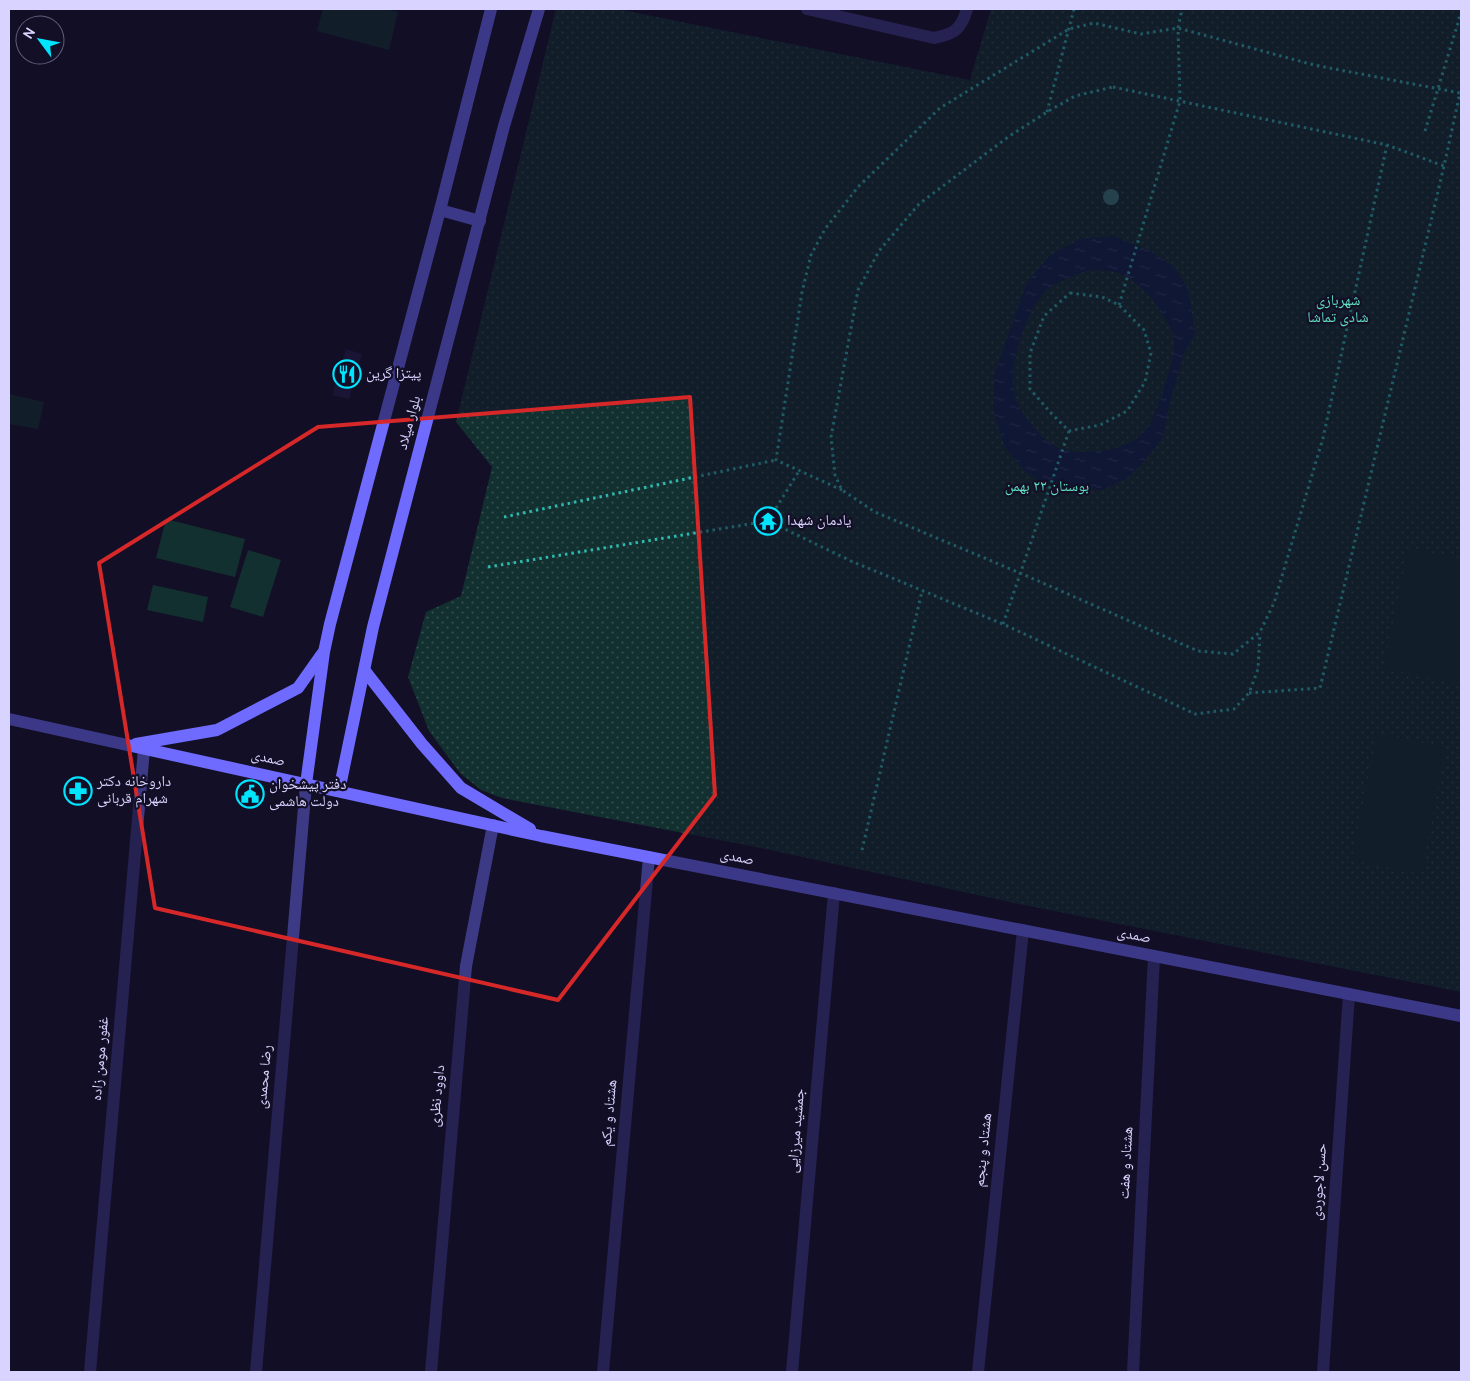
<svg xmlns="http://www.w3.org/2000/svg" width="1470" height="1381" font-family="Overpass,'Noto Naskh Arabic',sans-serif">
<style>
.park{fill:url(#park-dots)}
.pitch{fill:#12302f}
.water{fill:url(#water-ripples);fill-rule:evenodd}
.building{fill:#241b47}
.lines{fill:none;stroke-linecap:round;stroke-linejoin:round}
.path{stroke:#2fb8b0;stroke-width:3;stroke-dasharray:2.5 4;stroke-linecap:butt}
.minor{stroke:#3d3a85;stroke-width:12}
.secondary{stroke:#6f6bff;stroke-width:12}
.tree{fill:#3d827b}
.marked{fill:none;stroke:#d62828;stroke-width:4;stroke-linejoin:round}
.labels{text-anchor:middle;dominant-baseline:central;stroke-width:4.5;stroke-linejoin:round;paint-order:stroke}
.park-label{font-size:15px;fill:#5fe0c0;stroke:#130f26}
.poi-label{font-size:15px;fill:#d9d4ff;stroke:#130f26;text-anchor:start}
.street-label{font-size:15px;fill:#d9d4ff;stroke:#130f26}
</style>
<defs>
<pattern id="park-dots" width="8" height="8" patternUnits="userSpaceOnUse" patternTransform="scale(1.25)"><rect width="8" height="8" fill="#12302f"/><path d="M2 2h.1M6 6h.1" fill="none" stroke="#344d4e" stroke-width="1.8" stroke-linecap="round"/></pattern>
<pattern id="water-ripples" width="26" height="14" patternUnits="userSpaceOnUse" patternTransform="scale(1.25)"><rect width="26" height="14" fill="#0c2248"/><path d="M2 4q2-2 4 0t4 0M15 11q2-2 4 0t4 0" fill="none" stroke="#2f4163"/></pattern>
</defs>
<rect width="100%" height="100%" fill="#130f26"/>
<polygon class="park" points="556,9 617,9 970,80 991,9 1461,9 1461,992 1019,904 756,847 502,798 481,790 460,773 429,731 408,677 426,612 461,596 492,467 456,422"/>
<g class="pitch">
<polygon points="323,9 385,9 398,12 389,50 317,31"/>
<polygon points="9,394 44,402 38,429 9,424"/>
<polygon points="166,519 245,539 235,577 156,558"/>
<polygon points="1409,548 1461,559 1461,685 1383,668"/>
<polygon points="248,550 281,560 263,617 230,607"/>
<polygon points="153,585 208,597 203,622 147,610"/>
<polygon points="1377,734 1446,747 1421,874 1352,860"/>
</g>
<path class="water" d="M 1114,236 L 1152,252 L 1175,268 L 1188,289 L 1195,333 L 1183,356 L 1169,406 L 1163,437 L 1144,462 L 1126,479 L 1102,490 L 1069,489 L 1042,482 L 1025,471 L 1005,448 L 993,409 L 994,376 L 1026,284 L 1049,256 L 1080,239 ZM 1088,270 C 1097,271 1110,270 1118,273 C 1142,282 1158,304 1169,326 C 1171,330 1174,335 1174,340 C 1174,357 1169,372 1164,388 C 1159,404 1154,422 1141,435 C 1127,448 1104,452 1085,452 C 1062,453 1044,443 1031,424 C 1023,414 1014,401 1013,387 C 1011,360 1025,316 1042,295 C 1051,283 1074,276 1088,270 Z"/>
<polygon class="building" points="346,349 362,354 349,399 332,395"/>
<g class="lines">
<g class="path">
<polygon points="1113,87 1387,145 1323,438 1274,603 1260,632 1233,654 1198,651 1020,573 875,512 842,490 835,475 831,437 858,290 879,251 919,204 1008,137 1047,112 1075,96"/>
<polyline points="1047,112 1074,9"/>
<polyline points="1425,131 1461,13"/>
<polygon points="1070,293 1102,297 1119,305 1144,330 1151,353 1145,382 1127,411 1100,425 1069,431 1051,413 1030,389 1030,353 1044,316"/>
<polyline points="1119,305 1180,101 1178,28 1182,9"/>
<polyline points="842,490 776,460 802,292 811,255 825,229 858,187 940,108 1069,29 1094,23 1141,34 1178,28 1314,65 1460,93 1444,166 1387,145"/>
<polyline points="504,517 776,460"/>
<polyline points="768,521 851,561 1003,624 1195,714 1234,709 1249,693 1258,669 1260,633"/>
<polyline points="488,567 768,521 799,471"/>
<polyline points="1003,624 1069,431"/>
<polyline points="1249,693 1320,688 1444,166"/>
<polyline points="862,850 922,591"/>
</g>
<g class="minor">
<path d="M 807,9 L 934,38 C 954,34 961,30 967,9"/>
<polyline points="90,1372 144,749"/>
<polyline points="256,1372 306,784"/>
<polyline points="431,1372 466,966 493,825"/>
<polyline points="603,1372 649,857"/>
<polyline points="792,1372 834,893"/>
<polyline points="978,1372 1023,930"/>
<polyline points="1133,1372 1154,956"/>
<polyline points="1323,1372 1349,994"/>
</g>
<g class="secondary">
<polyline points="440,210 480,221"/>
<polyline points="365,671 422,744 461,788 530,829"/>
<polyline points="9,719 541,836 1461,1016"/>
<polyline points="136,744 217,730 298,688 322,654"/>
<polyline points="306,784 324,652 330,624 440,210 491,9"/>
<polyline points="339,791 373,627 504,126 539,9"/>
</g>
</g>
<circle class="tree" cx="1111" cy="197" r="8"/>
<path d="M0 0H1470V1381H0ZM 690,397 L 715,795 L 558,1000 L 155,908 L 99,563 L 318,427 Z" fill="#130f26" fill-opacity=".55" fill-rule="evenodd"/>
<path class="marked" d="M 690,397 L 715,795 L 558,1000 L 155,908 L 99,563 L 318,427 Z"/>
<defs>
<g id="restaurant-ring" transform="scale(1.4375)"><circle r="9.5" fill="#130f26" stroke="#00e5ff" stroke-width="1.5"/><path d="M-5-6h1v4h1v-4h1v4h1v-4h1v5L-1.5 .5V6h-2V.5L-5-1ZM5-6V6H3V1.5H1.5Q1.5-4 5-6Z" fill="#00e5ff"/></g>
<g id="temple-ring" transform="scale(1.4375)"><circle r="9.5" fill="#130f26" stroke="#00e5ff" stroke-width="1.5"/><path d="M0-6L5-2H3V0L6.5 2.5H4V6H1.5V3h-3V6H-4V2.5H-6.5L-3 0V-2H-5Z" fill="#00e5ff"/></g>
<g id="pharmacy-ring" transform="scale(1.4375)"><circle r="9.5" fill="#130f26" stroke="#00e5ff" stroke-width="1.5"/><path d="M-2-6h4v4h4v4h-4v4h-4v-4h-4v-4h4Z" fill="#00e5ff"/></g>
<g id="civic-ring" transform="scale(1.4375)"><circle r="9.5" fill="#130f26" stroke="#00e5ff" stroke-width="1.5"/><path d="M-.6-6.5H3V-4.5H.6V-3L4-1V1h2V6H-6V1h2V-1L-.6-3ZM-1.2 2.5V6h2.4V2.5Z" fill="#00e5ff"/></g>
</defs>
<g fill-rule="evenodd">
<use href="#restaurant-ring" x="347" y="374"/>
<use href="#temple-ring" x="768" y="521"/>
<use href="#pharmacy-ring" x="78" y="791"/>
<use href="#civic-ring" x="250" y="794"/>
</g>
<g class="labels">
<g class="park-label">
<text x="1338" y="301">شهربازی<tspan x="1338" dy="17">شادی تماشا</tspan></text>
<text x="1047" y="487">بوستان ۲۲ بهمن</text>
</g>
<g class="poi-label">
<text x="366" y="374">پیتزا گرین</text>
<text x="787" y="521">یادمان شهدا</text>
<text x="97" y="782">داروخانه دکتر<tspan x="97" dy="17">شهرام قربانی</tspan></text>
<text x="269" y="785">دفتر پیشخوان<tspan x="269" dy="17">دولت هاشمی</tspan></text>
</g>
<g class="street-label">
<text transform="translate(410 423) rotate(-75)">بلوار میلاد</text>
<text transform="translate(268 759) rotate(12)">صمدی</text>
<text transform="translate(737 858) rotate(11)">صمدی</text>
<text transform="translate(1134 936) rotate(11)">صمدی</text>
<text transform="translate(101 1059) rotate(-85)">غفور مومن زاده</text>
<text transform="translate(265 1077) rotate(-85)">رضا محمدی</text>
<text transform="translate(438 1096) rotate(-85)">داوود نظری</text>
<text transform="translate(610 1113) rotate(-85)">هشتاد و یکم</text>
<text transform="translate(797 1131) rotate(-85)">جمشید میرزایی</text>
<text transform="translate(984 1150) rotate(-84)">هشتاد و پنجم</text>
<text transform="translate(1127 1163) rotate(-87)">هشتاد و هفت</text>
<text transform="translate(1320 1182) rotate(-86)">حسن لاجوردی</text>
</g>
</g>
<rect width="1470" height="1381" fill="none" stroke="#d9d4ff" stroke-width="20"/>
<g transform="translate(40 40) rotate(302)"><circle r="24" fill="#130f26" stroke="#625e7d"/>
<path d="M0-4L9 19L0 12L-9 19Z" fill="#00e5ff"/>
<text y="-8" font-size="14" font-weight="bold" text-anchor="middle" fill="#d9d4ff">N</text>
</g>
</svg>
